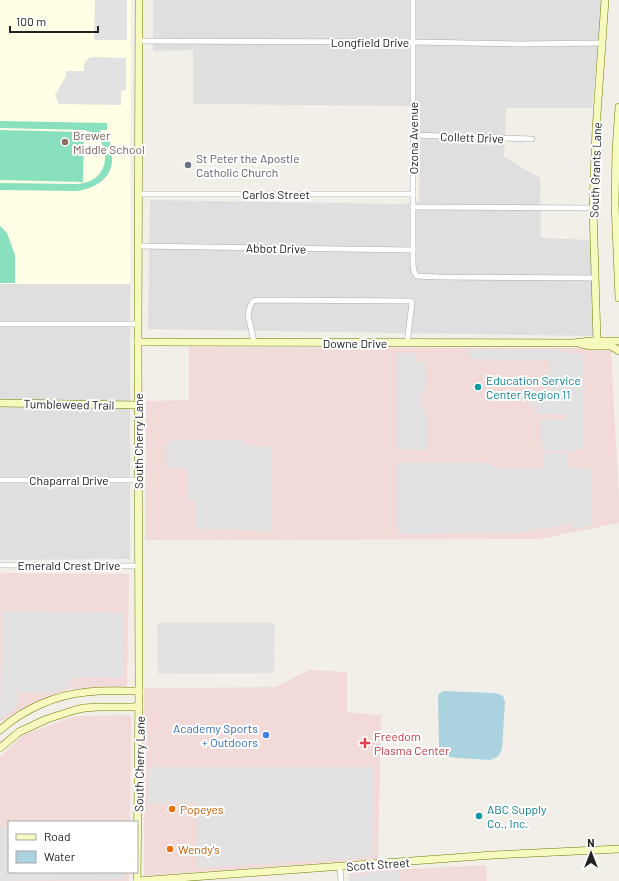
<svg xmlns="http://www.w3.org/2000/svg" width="619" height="881" font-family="Barlow,sans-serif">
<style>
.residential{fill:#e0dfdf}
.commercial{fill:#f2dad9}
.education{fill:#ffffe5}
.pitch{fill:#88e0be}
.parking{fill:#e2e2e2}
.water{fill:#aad3df}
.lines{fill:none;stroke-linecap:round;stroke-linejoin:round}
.street-casing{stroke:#a9a9a9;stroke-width:6}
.secondary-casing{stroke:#707d05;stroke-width:8}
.street{stroke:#fff;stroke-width:5}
.secondary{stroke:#f7fabf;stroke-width:7}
.education-dot{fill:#8d6e63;stroke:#fff;stroke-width:1.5}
.worship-dot{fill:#6b7280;stroke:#fff;stroke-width:1.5}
.culture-dot{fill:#0f9aa8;stroke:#fff;stroke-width:1.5}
.shop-dot{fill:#3f7fe0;stroke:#fff;stroke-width:1.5}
.health-dot{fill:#e0444e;stroke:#fff;stroke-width:1.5}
.food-dot{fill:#e8710a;stroke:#fff;stroke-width:1.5}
.labels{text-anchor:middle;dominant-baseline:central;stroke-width:4;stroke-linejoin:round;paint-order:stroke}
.street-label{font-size:12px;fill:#222;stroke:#fff}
.education-label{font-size:12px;fill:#785e54;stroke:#fff;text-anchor:start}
.worship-label{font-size:12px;fill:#5b616d;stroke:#fff;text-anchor:start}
.culture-label{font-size:12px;fill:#0d838f;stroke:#fff;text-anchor:start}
.shop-label{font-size:12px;fill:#366cbe;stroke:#fff;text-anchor:end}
.health-label{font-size:12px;fill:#be3a42;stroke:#fff;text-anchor:start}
.food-label{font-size:12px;fill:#c56008;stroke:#fff;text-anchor:start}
</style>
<rect width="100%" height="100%" fill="#f2efe9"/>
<g class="residential">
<polygon points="153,0 602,0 592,108 506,108 504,157 540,178 541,238 592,240 593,336 148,329 150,200 403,204 419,201 420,106 193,104 193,50 153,51"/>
<polygon points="0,284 130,284 130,559 0,560"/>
</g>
<g class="commercial">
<polygon points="189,347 611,348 619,501 619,523 539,539 145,540 146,401 189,400"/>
<polygon points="0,573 129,574 127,687 69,689 23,709 0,722"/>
<polygon points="309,670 347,672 347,712 381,715 378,859 144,876 144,688 276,687"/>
<polygon points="131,715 130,822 9,822 9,872 129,872 129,881 0,881 0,757 23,735 75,716"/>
<polygon points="486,865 487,881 349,881 349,872"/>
</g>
<polygon class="education" points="0,0 131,0 130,284 0,284"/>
<g class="pitch">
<path d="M 0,121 L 107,123 L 107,130 L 99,130 C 104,134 109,139 111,145 C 112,148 112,152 112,155 C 114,177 97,188 77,191 L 0,190 L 0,183 L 77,184 C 82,183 87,183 92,180 C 109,171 109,147 95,135 C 92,132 88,131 84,130 L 0,128 Z"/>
<polygon points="0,130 84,132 83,182 0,180"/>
<polygon points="0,226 7,233 15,255 15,283 0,283"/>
</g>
<g class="parking">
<polygon points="95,0 127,0 127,40 94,40"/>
<polygon points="94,57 126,58 126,90 121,91 121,105 58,104 58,100 56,99 55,95 66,76 66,71 84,71 84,64 86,61 89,58"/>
<polygon points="467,350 556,350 567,353 583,354 583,449 578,449 578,451 544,451 544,446 542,446 541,419 565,420 565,415 536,414 536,406 529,406 529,391 549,391 549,360 471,359"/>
<polygon points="397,353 416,353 416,362 426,362 427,390 422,391 422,410 427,411 427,450 397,450"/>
<polygon points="171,440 241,440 250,446 272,446 271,531 195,529 195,501 188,500 188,469 171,468 170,465 166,465 166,443 171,443"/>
<polygon points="543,453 568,453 568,468 592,468 592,524 586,527 574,529 571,524 517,533 398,534 398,462 484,462 497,468 543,468"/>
<polygon points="2,611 124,613 124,678 71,678 70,686 55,692 18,693 16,707 6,715 0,718"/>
<polygon points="157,623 275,623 274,673 158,674"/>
<polygon points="148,767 374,767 374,857 198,868 196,803 147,803"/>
<polygon points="0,828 9,828 9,872 123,872 123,879 0,881"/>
<polygon points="399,871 399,881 349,881 349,875"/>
</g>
<polygon class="water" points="443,691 493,693 499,694 503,696 505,702 502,748 500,754 497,757 490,760 458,758 443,756 440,754 439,746 438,698 439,694"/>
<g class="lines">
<g class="street-casing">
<g id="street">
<path d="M 413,0 L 413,262 C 413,267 413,272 417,276 L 439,277 L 594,278"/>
<polyline points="139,41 413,42 520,44 602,43"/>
<polyline points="413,135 532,139"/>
<polyline points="138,194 413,194"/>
<polyline points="413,207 593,208"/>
<polyline points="138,246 413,250"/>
<polyline points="0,324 134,324 138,322"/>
<polyline points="254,342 248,315 250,306 253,301 259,300 411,301 412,303 407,343"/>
<polyline points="0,480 139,480"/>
<polyline points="0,565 139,566"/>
<polyline points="340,867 341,881"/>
</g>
</g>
<g class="secondary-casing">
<g id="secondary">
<polyline points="619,107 616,150 615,204 619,298"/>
<polyline points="597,341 593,208 596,129 605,0"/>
<polyline points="138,342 573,343 590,341 619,341"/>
<polyline points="581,344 591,346 611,346 619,351"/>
<polyline points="0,403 138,405"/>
<path d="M 0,730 C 24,709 55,695 87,692 C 104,690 122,691 139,691"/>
<polyline points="0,748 19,732 47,719 75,710 84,708 98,707 134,707 139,706"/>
<polyline points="137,881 139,691 138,342 139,0"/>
<polyline points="137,881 493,855 619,849"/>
</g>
</g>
<use href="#street" class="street"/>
<use href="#secondary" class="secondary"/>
</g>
<circle class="education-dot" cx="65" cy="142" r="4"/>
<circle class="worship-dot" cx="188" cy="165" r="4"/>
<g class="culture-dot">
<circle cx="478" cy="387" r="4"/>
<circle cx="479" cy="816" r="4"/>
</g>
<circle class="shop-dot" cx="266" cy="735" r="4"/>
<path class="health-dot" d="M363 737h4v4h4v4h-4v4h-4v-4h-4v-4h4z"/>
<g class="food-dot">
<circle cx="172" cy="809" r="4"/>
<circle cx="170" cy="849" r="4"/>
</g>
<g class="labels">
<g class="street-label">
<text x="370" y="42">Longfield Drive</text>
<text transform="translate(472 137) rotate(2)">Collett Drive</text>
<text transform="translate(413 138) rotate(-90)">Ozona Avenue</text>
<text transform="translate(595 170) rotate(-88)">South Grants Lane</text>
<text x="276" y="194">Carlos Street</text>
<text transform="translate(276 248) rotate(1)">Abbot Drive</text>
<text x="355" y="343">Downe Drive</text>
<text transform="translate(69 404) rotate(1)">Tumbleweed Trail</text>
<text transform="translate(138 441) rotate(-90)">South Cherry Lane</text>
<text x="69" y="480">Chaparral Drive</text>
<text x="69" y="565">Emerald Crest Drive</text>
<text transform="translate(139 764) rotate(-89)">South Cherry Lane</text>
<text transform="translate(378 864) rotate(-4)">Scott Street</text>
</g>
<g class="education-label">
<text x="73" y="135">Brewer<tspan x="73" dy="14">Middle School</tspan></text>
</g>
<g class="worship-label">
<text x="196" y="158">St Peter the Apostle<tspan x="196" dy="14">Catholic Church</tspan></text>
</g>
<g class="culture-label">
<text x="486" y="380">Education Service<tspan x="486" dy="14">Center Region 11</tspan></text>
<text x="487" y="809">ABC Supply<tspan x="487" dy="14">Co., Inc.</tspan></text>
</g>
<g class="shop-label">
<text x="258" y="728">Academy Sports<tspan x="258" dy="14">+ Outdoors</tspan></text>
</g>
<g class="health-label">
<text x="374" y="736">Freedom<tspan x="374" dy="14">Plasma Center</tspan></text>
</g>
<g class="food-label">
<text x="180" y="809">Popeyes</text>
<text x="178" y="849">Wendy's</text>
</g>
</g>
<rect x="8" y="821" width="130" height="52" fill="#ffffff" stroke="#a7a7a7"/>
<rect x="16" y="834" width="20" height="6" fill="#f7fabf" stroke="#a7a7a7"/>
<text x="44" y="841" font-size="12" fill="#222222">Road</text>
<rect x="16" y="851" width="20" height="12" fill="#aad3df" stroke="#a7a7a7"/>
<text x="44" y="861" font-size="12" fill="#222222">Water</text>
<g transform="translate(591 853)" stroke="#ffffff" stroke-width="3" paint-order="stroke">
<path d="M0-3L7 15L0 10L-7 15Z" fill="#222222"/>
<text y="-6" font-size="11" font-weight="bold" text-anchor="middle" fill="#222222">N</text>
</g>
<path d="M10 26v6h88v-6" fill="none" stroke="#222222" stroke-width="2"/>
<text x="16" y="26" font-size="12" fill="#222222" stroke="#ffffff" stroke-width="3" paint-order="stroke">100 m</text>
</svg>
